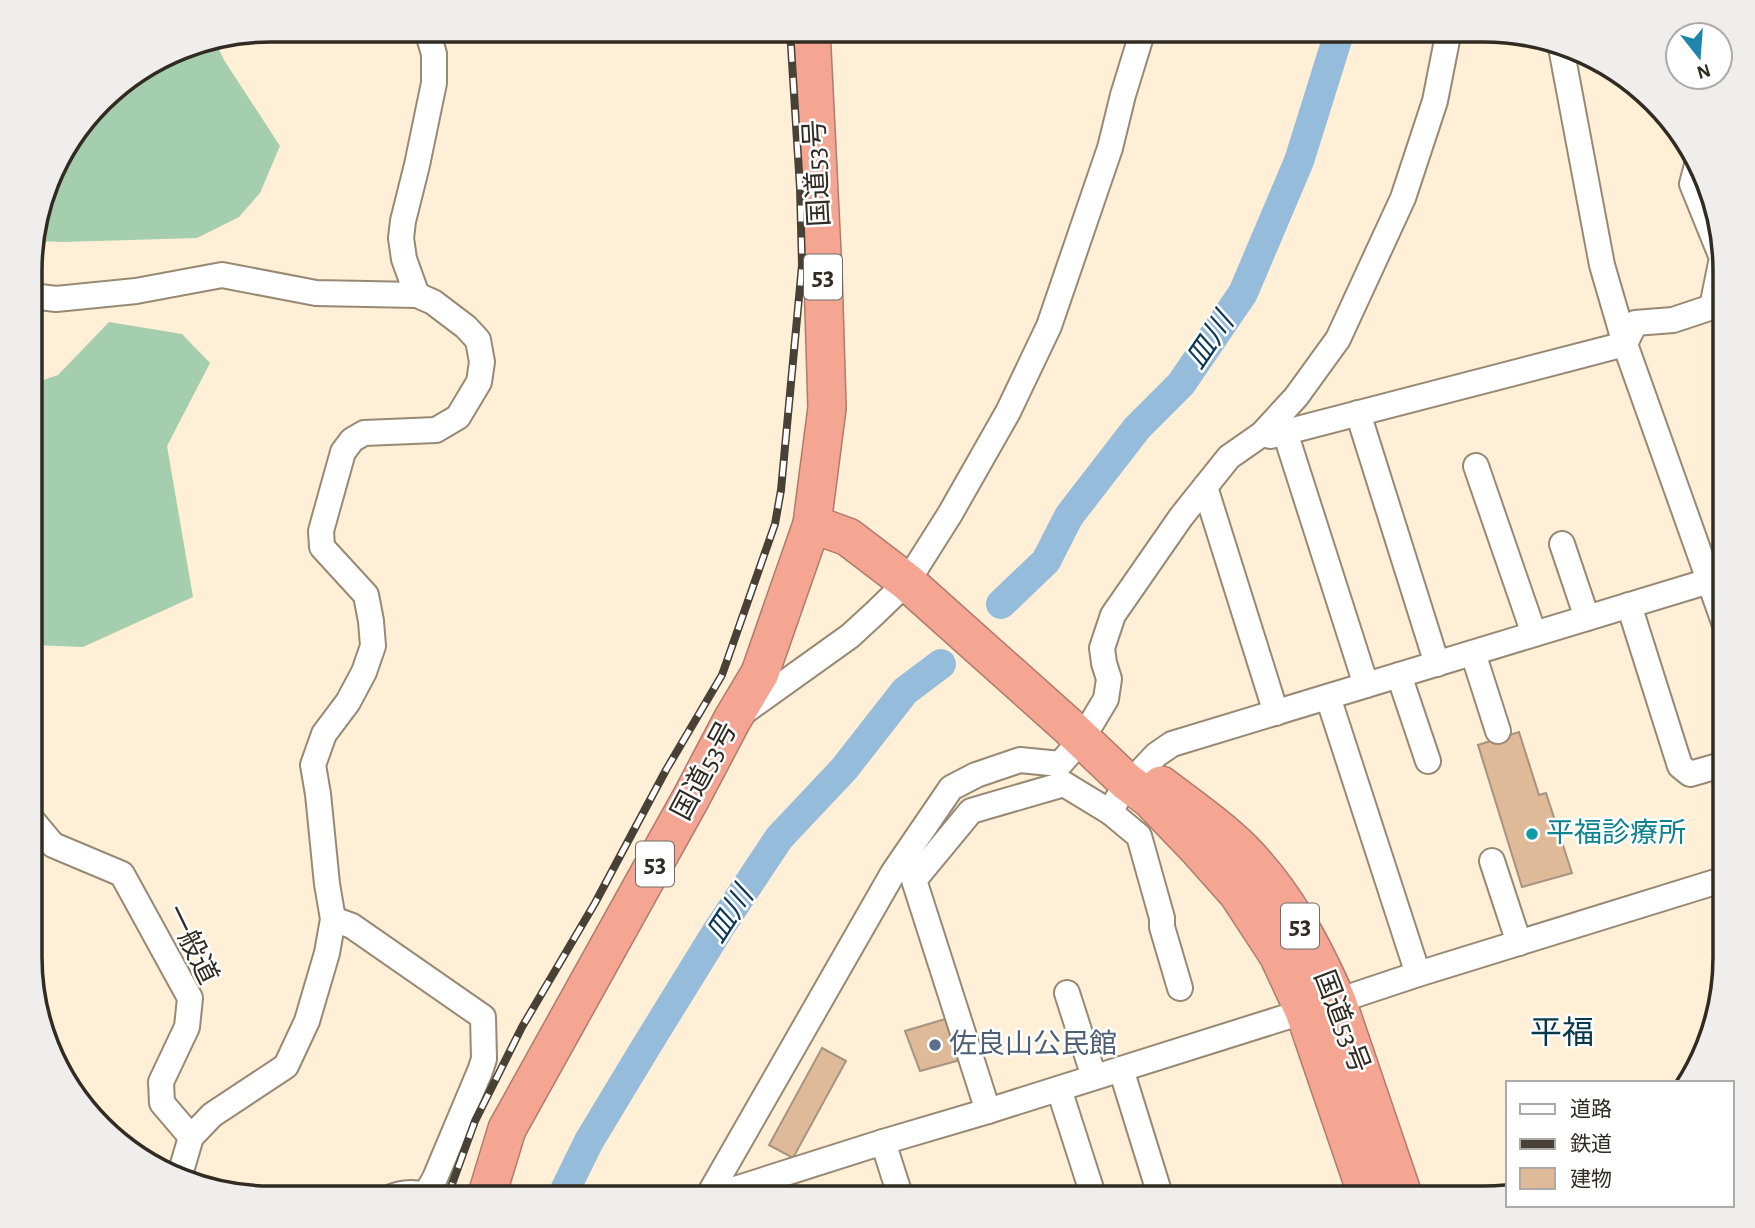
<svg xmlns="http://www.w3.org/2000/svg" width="1755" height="1228" font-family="'Alegreya Sans','Noto Sans JP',sans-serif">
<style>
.forest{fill:#a4ceae}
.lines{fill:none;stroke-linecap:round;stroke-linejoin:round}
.river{stroke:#96bcdc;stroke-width:30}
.building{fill:#deba98;stroke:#a69380;stroke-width:2}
.minor-casing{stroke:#978974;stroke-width:28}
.highway-casing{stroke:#b07b6b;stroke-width:40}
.minor{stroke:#fff;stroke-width:24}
.highway{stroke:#f4a692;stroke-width:37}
.rail-casing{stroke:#484136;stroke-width:8}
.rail{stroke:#fff;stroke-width:5;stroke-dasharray:16;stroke-linecap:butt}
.culture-dot{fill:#0f9aa8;stroke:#fff;stroke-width:2.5}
.service-dot{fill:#5c6f8a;stroke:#fff;stroke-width:2.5}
.labels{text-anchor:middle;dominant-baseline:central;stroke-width:5;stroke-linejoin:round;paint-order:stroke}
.shield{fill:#fff;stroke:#6f6b64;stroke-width:2}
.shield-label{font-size:26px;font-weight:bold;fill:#312b22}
.street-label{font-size:28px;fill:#312b22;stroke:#fff}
.culture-label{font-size:28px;fill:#0d838f;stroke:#fff;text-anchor:start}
.service-label{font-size:28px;fill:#4e5e75;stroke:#fff;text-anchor:start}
.water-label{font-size:30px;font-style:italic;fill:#0c3858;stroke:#fff}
.quarter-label{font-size:32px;fill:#06384b;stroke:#fff}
.rim{fill:none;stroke:#312b22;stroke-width:3.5}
</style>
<rect width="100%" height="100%" fill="#ffefd7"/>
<g class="forest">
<polygon points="215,41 224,60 280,146 260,193 239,217 197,238 63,242 32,241 55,164 112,90 179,48"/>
<polygon points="109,322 182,334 210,363 167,446 193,597 83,647 32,645 32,384 58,375"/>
</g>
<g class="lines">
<g class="river">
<polyline points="1001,604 1046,561 1069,516 1137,428 1181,384 1243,293 1299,161 1340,30"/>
<polyline points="561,1198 589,1141 647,1045 718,930 779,838 844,769 905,691 941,664"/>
</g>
</g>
<g class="building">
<polygon points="1519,732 1539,795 1546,793 1572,873 1522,887 1478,745"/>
<polygon points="952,1017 964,1059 920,1071 905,1031"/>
<polygon points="822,1048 846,1061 793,1158 769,1145"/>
</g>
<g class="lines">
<g class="minor-casing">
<g id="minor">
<polyline points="1560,42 1602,265 1625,344 1725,625"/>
<polyline points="417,295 404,259 401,238 403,221 417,165 434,83 434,54 427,30"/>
<polyline points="32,296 56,299 136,291 222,275 316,293 417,295 433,302 466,327 478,340 482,362 479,382 458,417 436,430 364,433 352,440 343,452 321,531 322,547 366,595 371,621 373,646 364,672 348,702 324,734 313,765 318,794 327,884 333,919 327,953 307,1021 286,1066 212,1115 191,1137 179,1178"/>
<polyline points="1358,413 1437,664"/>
<polyline points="1285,432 1366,685"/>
<polyline points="1262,434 1271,436 1625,344 1635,323 1673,320 1712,307 1722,258 1692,184 1698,161"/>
<polyline points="1476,466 1534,634"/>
<polyline points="1205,487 1276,713"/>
<polyline points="1562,544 1587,618"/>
<polyline points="1629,605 1680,766 1690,774 1725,764"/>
<polyline points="1473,653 1498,731"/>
<polyline points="1399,675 1428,761"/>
<polyline points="1328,697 1418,974"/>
<polyline points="741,714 850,636 875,613 907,582 950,514 1008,412 1049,326 1110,148 1123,95 1143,30"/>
<polyline points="1110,812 1139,836 1162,918 1162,927 1180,988"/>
<polyline points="32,820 53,845 122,874 190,998 187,1027 161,1082 162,1103 191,1137"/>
<polyline points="1492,861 1519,943"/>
<polyline points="333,919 352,926 483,1017 484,1059 480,1071 435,1178 426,1194"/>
<polyline points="1067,993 1094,1077"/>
<polyline points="1121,1069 1161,1198"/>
<polyline points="1059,1089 1094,1198"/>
<polyline points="988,1111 914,880 971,811 1064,784 1110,812 1127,782 1141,771 1156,755 1172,744 1709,581"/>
<polyline points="883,1142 901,1198"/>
<path d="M 390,1198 C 404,1190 424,1193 438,1198"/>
<polyline points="707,1198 893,873 951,788 976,775 1020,760 1060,764 1082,739 1106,699 1109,679 1104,663 1102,648 1113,615 1181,517 1229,457 1262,434 1296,397 1338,339 1403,198 1435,101 1449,30"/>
<polyline points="726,1198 732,1190 883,1142 988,1111 1337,1001 1418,974 1725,879"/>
</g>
</g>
<g class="highway-casing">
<g id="highway">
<polyline points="812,524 848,537 907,582 1067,725 1127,782 1150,799 1198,849 1238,894 1278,955 1304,1011 1368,1198"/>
<path d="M 1161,785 C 1190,807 1219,827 1244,852 C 1286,895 1313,947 1337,1001 L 1404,1198"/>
<polyline points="486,1198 507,1129 691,798 732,720 760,673 812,524 827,408 823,274 811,30"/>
</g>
</g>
<use href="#minor" class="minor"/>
<use href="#highway" class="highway"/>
<g class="rail-casing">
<polyline id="rail" points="447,1198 475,1121 522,1027 595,903 666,770 722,675 775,524 781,490 802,265 800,188 790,30"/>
</g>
<use href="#rail" class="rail"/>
</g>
<circle class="culture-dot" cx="1532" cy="834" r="7"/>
<circle class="service-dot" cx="935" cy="1045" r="7"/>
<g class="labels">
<g class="shield">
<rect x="804" y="254.5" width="38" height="45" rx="5"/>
<rect x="636" y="841.5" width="38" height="45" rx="5"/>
<rect x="1281" y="903.5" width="38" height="45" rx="5"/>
</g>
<g class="shield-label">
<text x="823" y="277">53</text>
<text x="655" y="864">53</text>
<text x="1300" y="926">53</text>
</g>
<g class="street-label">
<text transform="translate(818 173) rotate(-93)">国道53号</text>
<text transform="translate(705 771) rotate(-62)">国道53号</text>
<text transform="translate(191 945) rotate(64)">一般道</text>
<text transform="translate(1341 1022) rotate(69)">国道53号</text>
</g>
<g class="culture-label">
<text x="1546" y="834">平福診療所</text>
</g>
<g class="service-label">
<text x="949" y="1045">佐良山公民館</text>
</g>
<g class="water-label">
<text transform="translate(1210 341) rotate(-56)">皿川</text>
<text transform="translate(730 915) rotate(-57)">皿川</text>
</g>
<g class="quarter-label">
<text x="1562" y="1033">平福</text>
</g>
</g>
<path d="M0 0H1755V1228H0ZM271 42H1484A229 229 0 0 1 1713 271V957A229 229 0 0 1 1484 1186H271A229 229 0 0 1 42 957V271A229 229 0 0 1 271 42Z" fill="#efeeed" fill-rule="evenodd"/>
<path class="rim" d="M271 42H1484A229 229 0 0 1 1713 271V957A229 229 0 0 1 1484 1186H271A229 229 0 0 1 42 957V271A229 229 0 0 1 271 42Z"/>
<rect x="1506" y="1081" width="228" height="126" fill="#ffffff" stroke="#adaaa7" stroke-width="2"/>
<rect x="1520" y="1104" width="35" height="10" fill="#ffffff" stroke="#adaaa7" stroke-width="2"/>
<text x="1570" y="1116" font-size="21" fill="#312b22">道路</text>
<rect x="1520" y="1139" width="35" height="10" fill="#484136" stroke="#adaaa7" stroke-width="2"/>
<text x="1570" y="1151" font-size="21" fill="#312b22">鉄道</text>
<rect x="1520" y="1168" width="35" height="21" fill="#deba98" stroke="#adaaa7" stroke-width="2"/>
<text x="1570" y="1186" font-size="21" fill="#312b22">建物</text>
<g transform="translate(1699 56) rotate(163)"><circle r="33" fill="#ffffff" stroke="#adaaa7" stroke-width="2"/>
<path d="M0-5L12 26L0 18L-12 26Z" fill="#1e85ae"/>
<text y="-10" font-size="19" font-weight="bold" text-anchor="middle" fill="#312b22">N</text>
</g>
</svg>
